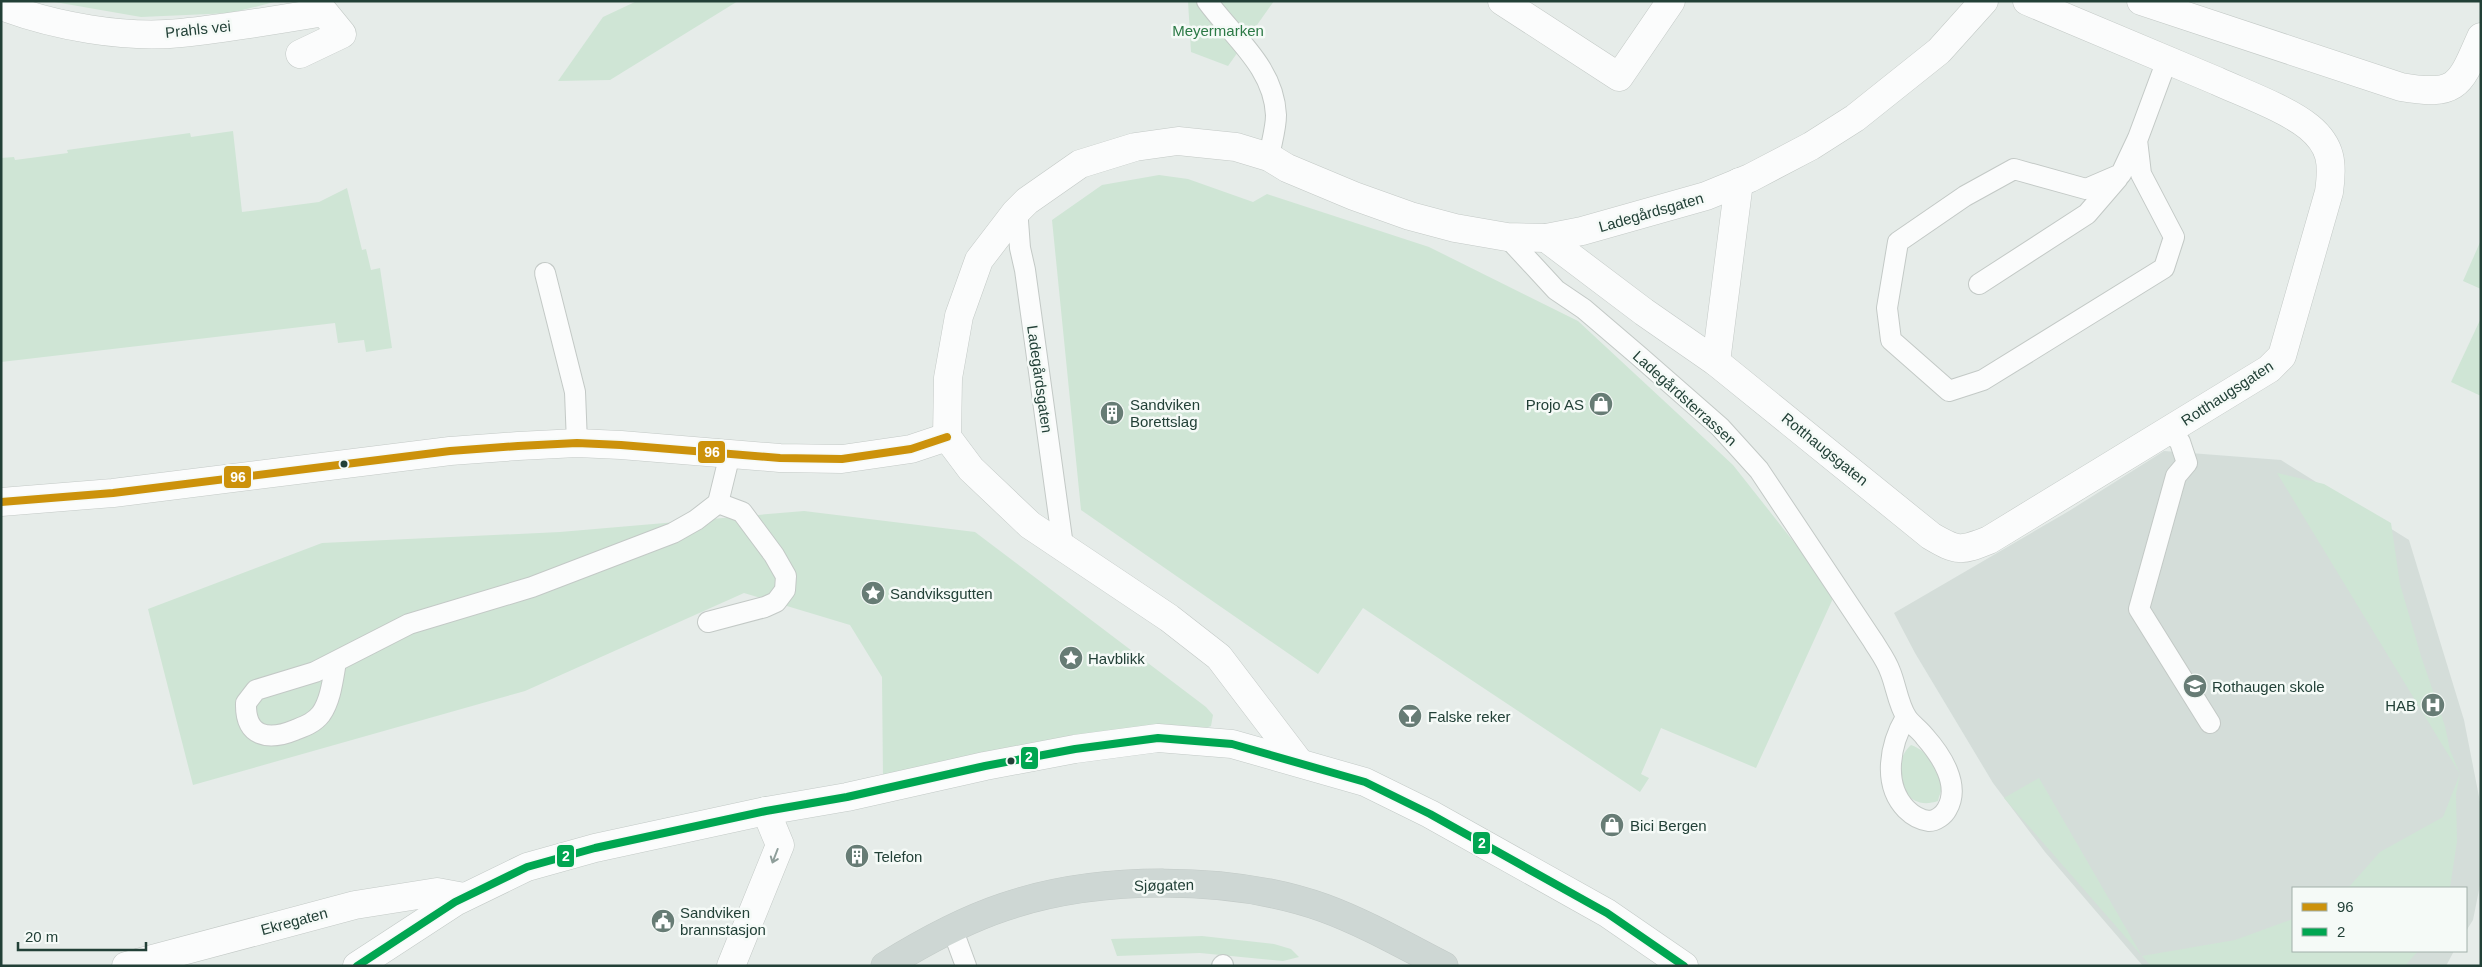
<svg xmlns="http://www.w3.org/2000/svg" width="2482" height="967" font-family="Arial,sans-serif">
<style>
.built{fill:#d4ddd9}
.green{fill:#cfe5d5}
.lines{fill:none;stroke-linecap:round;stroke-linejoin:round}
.service-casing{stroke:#c3c9c6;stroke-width:22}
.minor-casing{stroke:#c3c9c6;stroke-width:29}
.tertiary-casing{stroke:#c3c9c6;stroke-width:29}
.secondary-casing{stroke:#c2c9c6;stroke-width:29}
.primary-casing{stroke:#c2cac7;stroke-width:29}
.service{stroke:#fbfcfc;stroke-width:20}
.minor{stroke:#fbfcfc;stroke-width:28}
.tertiary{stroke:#fbfcfc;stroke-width:28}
.secondary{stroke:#fbfcfc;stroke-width:28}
.primary{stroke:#ced7d4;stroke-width:28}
.bus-1-casing{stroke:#f5faf7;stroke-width:11}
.bus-2-casing{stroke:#f5faf7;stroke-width:11}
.bus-1{stroke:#cc920b;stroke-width:8}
.bus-2{stroke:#00a651;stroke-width:8}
.oneway{stroke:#8e9e9a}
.bus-dot{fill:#224037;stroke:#f5faf7;stroke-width:2}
.labels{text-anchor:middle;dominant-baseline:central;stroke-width:5;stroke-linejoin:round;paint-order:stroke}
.street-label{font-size:15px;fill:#224037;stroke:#f5faf7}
.park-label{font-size:15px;fill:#2b7945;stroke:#f5faf7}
.poi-label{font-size:15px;fill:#224037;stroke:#f5faf7;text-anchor:start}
.line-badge{stroke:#f5faf7;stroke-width:2}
.badge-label{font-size:14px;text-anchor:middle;font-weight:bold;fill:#fff}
</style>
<rect width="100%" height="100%" fill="#e6ece9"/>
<polygon class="built" points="2164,451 2281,460 2409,540 2464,720 2481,807 2481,880 2473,920 2466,931 2466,888 2293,888 2293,951 2454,951 2446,966 2143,966 2045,852 1993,783 1915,653 1894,613 2069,511"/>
<g class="green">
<polygon points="49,1 278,1 231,13 141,17"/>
<polygon points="637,1 738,1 610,80 558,81 603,17"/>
<polygon points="1188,1 1274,1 1228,66 1191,52"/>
<polygon points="233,131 242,212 319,202 347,188 362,250 366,249 371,270 380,268 392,348 366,352 364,340 338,343 335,323 1,362 1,158 14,157 15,160 68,153 67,150 190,133 191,137"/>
<polygon points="1159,175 1188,179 1253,202 1267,194 1429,247 1578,321 1733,465 1835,594 1756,768 1661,728 1641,774 1649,778 1640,792 1363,608 1318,674 1081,510 1052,220 1102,185"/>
<polygon points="2481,240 2481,289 2463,281"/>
<polygon points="2481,318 2481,396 2451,382"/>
<polygon points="2277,473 2324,484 2391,523 2400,584 2421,656 2445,726 2450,750 2460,774 2456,794 2457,841 2450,888 2348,888 2380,852 2443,817 2460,774"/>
<polygon points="804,511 975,532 1206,707 1213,715 1211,726 1190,734 883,779 882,677 850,625 744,593 525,691 193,785 148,609 322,543 560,532"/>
<path d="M 1911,745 C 1926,750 1942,768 1942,785 C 1942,790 1939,796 1938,801 C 1900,814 1889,764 1911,745 Z"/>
<polygon points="2039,778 2142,956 2235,940 2293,919 2293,951 2418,951 2405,966 2151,966 2142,956 2004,798"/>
<polygon points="1202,936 1274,944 1291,949 1299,957 1283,961 1200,953 1117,956 1111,939"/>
</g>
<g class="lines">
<g class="service-casing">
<g id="service">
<path d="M 1207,1 C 1233,37 1274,67 1276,115 C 1276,129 1271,144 1269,157"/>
<polyline points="2138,138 2121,174 2086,189 2014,169 1965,196 1898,242 1887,308 1891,340 1949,391 1983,380 2164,268 2174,237 2141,174 2137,140 2138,138 2167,60"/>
<polyline points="1015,213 1018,221 1020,248 1025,270 1063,546"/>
<path d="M 1507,237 L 1556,290 L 1584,309 L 1639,356 L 1720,427 L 1759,470 L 1873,641 C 1879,651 1886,660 1890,671 C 1896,685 1898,705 1907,718 C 1912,725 1920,730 1925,737 C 1941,755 1961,785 1947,809 C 1944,815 1936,821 1929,821 C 1919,820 1913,816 1906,809 C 1882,784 1890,744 1906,717"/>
<polyline points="545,273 575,392 577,443"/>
<polyline points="1979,284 2087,214 2118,178"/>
<polyline points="2170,431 2180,442 2187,463 2176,476 2139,609 2210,723"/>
<polyline points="708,622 765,607 776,602 785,590 786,576 774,555 742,512 718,503"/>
<path d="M 336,662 C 333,678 331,700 321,714 C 314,723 305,726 295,730 C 268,741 245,737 246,703 L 256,690 L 315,672 L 409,624 L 532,587 L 673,533 L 696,520 L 718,503 L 730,454"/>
<polyline points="952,928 966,966"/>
<polyline points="1222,966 1223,965"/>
</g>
</g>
<g class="minor-casing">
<g id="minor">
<polyline points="1502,1 1619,77 1671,1"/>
<path d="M 2141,1 L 2401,87 C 2458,97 2460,85 2481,37"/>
<path d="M 1,6 C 54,26 125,39 181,33 C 229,28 277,20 324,12 L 342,34 L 300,54"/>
<path d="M 1546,238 L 1644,312 L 1716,362 L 1931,536 C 1958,552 1961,551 1989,540 L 2269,369 L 2282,356 L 2329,192 C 2333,164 2332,146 2309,127 C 2287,109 2243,93 2217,81 C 2153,54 2090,28 2027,1"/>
<polyline points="1716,362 1739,182"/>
<polyline points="1,502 113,493 450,451 518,446 577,443 621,445 780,458 842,459 911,449 947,437"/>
<polyline points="126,966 355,905 437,892 464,897"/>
<polyline points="731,966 780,845 766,811"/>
</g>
</g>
<g class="tertiary-casing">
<polyline id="tertiary" points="1299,762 1219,657 1169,618 1030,525 971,469 947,437 948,378 959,316 979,260 1015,213 1027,201 1080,164 1135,147 1178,141 1236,147 1269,157 1287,168 1354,196 1410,216 1455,228 1507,237 1546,238 1582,231 1706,196 1750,178 1811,146 1855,118 1939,51 1984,1"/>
</g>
<g class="secondary-casing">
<polyline id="secondary" points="357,966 455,902 527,867 595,848 766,811 847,797 985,766 1075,749 1158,738 1232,744 1365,782 1430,814 1607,913 1684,966"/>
</g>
<g class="primary-casing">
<path id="primary" d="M 885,966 C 922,943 962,921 1004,907 C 1098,875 1231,875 1324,908 C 1365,923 1405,946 1444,966"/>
</g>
<use href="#service" class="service"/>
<use href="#minor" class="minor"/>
<use href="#tertiary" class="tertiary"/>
<use href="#secondary" class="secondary"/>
<use href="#primary" class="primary"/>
<g class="bus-1-casing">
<polyline id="bus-1" points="1,502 113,493 450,451 518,446 577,443 621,445 780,458 842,459 911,449 947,437"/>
</g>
<g class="bus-2-casing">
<polyline id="bus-2" points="357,966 455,902 527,867 595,848 766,811 847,797 985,766 1075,749 1158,738 1232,744 1365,782 1430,814 1607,913 1684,966"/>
</g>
<use href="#bus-1" class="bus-1"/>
<use href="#bus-2" class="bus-2"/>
</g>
<defs><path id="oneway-shaft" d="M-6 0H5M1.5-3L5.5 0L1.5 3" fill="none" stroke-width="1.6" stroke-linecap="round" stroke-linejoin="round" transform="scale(1.25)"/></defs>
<use class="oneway" href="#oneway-shaft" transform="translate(775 856) rotate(111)"/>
<defs>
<g id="shop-disc" transform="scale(1.25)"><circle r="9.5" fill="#677c75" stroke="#f5faf7"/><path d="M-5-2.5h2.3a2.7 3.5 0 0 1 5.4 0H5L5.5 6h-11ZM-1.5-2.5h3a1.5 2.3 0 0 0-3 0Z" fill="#fff"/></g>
<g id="building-disc" transform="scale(1.25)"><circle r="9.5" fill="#677c75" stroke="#f5faf7"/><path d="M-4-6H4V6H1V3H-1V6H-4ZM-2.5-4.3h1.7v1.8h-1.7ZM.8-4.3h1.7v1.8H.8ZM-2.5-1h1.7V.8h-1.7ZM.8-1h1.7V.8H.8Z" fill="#fff"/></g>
<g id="sight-disc" transform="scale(1.25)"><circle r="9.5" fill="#677c75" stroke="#f5faf7"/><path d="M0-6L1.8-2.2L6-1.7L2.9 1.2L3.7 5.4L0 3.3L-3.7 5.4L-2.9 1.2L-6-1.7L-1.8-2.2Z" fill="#fff"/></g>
<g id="school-disc" transform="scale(1.25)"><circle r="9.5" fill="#677c75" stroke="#f5faf7"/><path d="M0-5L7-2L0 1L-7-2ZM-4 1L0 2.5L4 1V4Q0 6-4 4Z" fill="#fff"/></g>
<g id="hospital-disc" transform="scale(1.25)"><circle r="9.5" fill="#677c75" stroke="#f5faf7"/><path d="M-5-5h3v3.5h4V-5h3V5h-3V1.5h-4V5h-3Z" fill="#fff"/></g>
<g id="bar-disc" transform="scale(1.25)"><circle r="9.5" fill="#677c75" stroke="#f5faf7"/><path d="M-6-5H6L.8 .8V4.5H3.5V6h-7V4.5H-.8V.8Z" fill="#fff"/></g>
<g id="civic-disc" transform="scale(1.25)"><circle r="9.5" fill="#677c75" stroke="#f5faf7"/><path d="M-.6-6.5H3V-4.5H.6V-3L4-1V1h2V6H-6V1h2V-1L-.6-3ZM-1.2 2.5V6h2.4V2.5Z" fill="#fff"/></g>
</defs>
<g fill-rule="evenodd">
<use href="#shop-disc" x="1601" y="404"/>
<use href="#building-disc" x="1112" y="413"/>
<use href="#sight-disc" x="873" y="593"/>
<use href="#sight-disc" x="1071" y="658"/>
<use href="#school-disc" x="2195" y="686"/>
<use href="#hospital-disc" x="2433" y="705"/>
<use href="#bar-disc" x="1410" y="716"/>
<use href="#shop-disc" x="1612" y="825"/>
<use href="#building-disc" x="857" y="856"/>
<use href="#civic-disc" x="663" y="921"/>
</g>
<g class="bus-dot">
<circle cx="344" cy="464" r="4.5"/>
<circle cx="1011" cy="761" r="4.5"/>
</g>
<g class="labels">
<g class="street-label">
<text transform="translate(198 29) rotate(-6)">Prahls vei</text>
<text transform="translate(1651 212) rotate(-16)">Ladegårdsgaten</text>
<text transform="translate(1040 379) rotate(82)">Ladegårdsgaten</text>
<text transform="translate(2227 393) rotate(-33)">Rotthaugsgaten</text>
<text transform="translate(1685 398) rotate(42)">Ladegårdsterrassen</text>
<text transform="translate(1825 449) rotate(39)">Rotthaugsgaten</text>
<text transform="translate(1164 885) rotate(-1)">Sjøgaten</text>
<text transform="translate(294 921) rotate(-15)">Ekregaten</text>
</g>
<g class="park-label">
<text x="1218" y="30">Meyermarken</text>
</g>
<g class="poi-label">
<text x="1130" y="404">Sandviken<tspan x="1130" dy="17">Borettslag</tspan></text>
<text x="1584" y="404" text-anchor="end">Projo AS</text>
<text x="890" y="593">Sandviksgutten</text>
<text x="1088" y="658">Havblikk</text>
<text x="2212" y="686">Rothaugen skole</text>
<text x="2416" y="705" text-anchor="end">HAB</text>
<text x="1428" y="716">Falske reker</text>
<text x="1630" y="825">Bici Bergen</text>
<text x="874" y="856">Telefon</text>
<text x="680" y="912">Sandviken<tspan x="680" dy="17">brannstasjon</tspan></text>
</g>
</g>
<g class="line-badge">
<rect x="697" y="440" width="29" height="24" rx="5" fill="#cc920b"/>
<rect x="223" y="465" width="29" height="24" rx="5" fill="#cc920b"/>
<rect x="1020" y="746" width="19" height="24" rx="5" fill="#00a651"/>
<rect x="1472" y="831" width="19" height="24" rx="5" fill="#00a651"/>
<rect x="556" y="844" width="19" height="24" rx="5" fill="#00a651"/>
</g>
<g class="badge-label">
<text x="712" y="457">96</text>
<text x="238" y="482">96</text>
<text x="1029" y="762">2</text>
<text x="1482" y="848">2</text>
<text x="566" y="861">2</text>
</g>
<rect width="2482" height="967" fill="none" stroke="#224037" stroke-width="5"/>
<rect x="2292" y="887" width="175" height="65" fill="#f5faf7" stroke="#a1b0aa"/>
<rect x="2302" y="903" width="25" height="8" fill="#cc920b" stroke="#a1b0aa"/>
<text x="2337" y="912" font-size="15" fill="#224037">96</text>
<rect x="2302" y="928" width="25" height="8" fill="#00a651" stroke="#a1b0aa"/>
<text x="2337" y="937" font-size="15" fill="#224037">2</text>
<path d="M18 942v8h128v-8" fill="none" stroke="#224037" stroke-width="2.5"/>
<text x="25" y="942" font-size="15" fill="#224037" stroke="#f5faf7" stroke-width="4" paint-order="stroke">20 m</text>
</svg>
